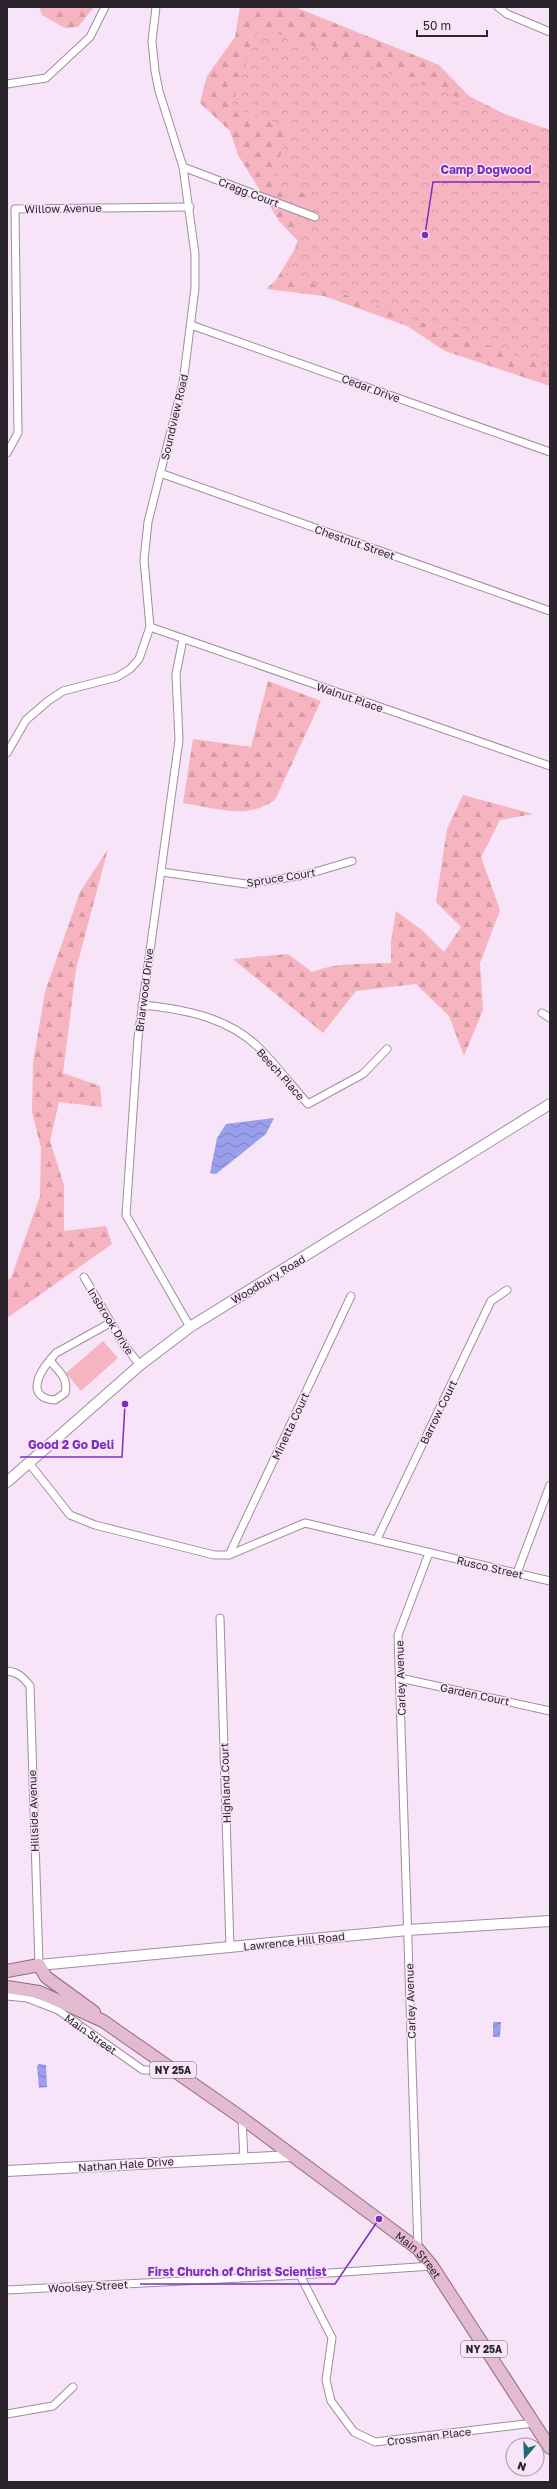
<svg xmlns="http://www.w3.org/2000/svg" width="557" height="2489" font-family="'Golos Text',sans-serif">
<style>
.forest{fill:url(#forest-firs)}
.park{fill:url(#park-crowns)}
.pitch{fill:#f5b4bf}
.water{fill:url(#water-waves)}
.lines{fill:none;stroke-linecap:round;stroke-linejoin:round}
.street-casing{stroke:#9f8da1;stroke-width:9}
.secondary-casing{stroke:#9f8da1;stroke-width:12}
.primary-casing{stroke:#966983;stroke-width:14}
.street{stroke:#fff;stroke-width:7}
.secondary{stroke:#fff;stroke-width:10}
.primary{stroke:#e2bbd1;stroke-width:12}
.labels{text-anchor:middle;dominant-baseline:central;stroke-width:3;stroke-linejoin:round;paint-order:stroke}
.shield{fill:#f7e4f9;stroke:#695e6a;stroke-width:1}
.shield-label{font-size:10px;font-weight:bold;fill:#2c242c}
.street-label{font-size:11px;fill:#2c242c;stroke:#f7e4f9}
.leader{fill:none;stroke:#7b2cbf;stroke-width:1.5}
.callout-dot{fill:#7b2cbf;stroke:#f7e4f9;stroke-width:1.5}
.callout-label{font-size:12px;text-anchor:middle;font-weight:bold;fill:#7b2cbf;stroke:#f7e4f9;stroke-width:3;stroke-linejoin:round;paint-order:stroke}
</style>
<defs>
<pattern id="forest-firs" width="22" height="20" patternUnits="userSpaceOnUse"><rect width="22" height="20" fill="#f5b4bf"/><path d="M5 1l3.5 6h-7zM16 11l3.5 6h-7z" fill="#d29ba4"/></pattern>
<pattern id="park-crowns" width="20" height="18" patternUnits="userSpaceOnUse"><rect width="20" height="18" fill="#f5b4bf"/><path d="M2 6a3 3 0 1 1 6 0M12 15a3 3 0 1 1 6 0" fill="none" stroke="#d29ba4"/></pattern>
<pattern id="water-waves" width="16" height="10" patternUnits="userSpaceOnUse"><rect width="16" height="10" fill="#999fea"/><path d="M0 5q4-4 8 0t8 0" fill="none" stroke="#7d81be"/></pattern>
</defs>
<rect width="100%" height="100%" fill="#f7e4f9"/>
<g class="forest">
<polygon points="39,7 94,7 78,27 65,28 42,15"/>
<polygon points="240,7 295,7 439,65 469,96 550,137 550,386 445,351 407,326 324,296 266,289 276,280 299,242 279,221 238,155 230,131 200,103 207,76 235,37"/>
<path d="M 268,681 L 321,701 L 275,800 C 246,820 216,808 183,803 L 193,739 L 251,747 Z"/>
<path d="M 463,795 L 533,814 L 500,820 L 481,857 L 500,910 L 480,963 L 483,1010 L 464,1056 L 449,1016 L 416,984 L 356,991 L 323,1033 L 233,959 L 288,954 L 312,972 C 337,962 364,964 391,963 L 391,941 L 396,911 L 423,931 L 444,952 L 461,927 L 436,902 L 447,829 Z"/>
<polygon points="108,849 76,969 63,1073 100,1086 102,1107 59,1102 50,1141 64,1185 64,1231 106,1226 112,1244 7,1318 7,1280 11,1278 40,1196 41,1148 32,1112 33,1063 45,992 80,892"/>
</g>
<polygon class="park" points="259,27 550,130 550,367 286,274 313,196 271,182 290,128 231,107"/>
<polygon class="pitch" points="103,1341 118,1358 81,1391 66,1373"/>
<g class="water">
<polygon points="274,1118 266,1134 216,1174 210,1173 217,1138 226,1124"/>
<polygon points="493,2022 501,2022 500,2037 493,2037"/>
<polygon points="39,2064 46,2065 47,2087 39,2088 37,2066"/>
</g>
<g class="lines">
<g class="street-casing">
<g id="street">
<polyline points="498,7 507,14 550,32"/>
<polyline points="7,84 46,78 90,37 105,7"/>
<polyline points="183,167 315,217"/>
<polyline points="191,325 550,452"/>
<polyline points="7,453 18,433 15,209 190,207"/>
<polyline points="160,473 550,611"/>
<polyline points="150,627 550,766"/>
<polyline points="183,639 176,674 179,740 138,1038 126,1215 190,1327"/>
<polyline points="7,753 26,720 48,701 63,691 117,677 130,669 139,659 150,627 144,560 148,522 183,383 195,288 195,254 183,167 159,91 155,71 152,41 156,7"/>
<polyline points="162,872 246,884 305,875 352,861"/>
<path d="M 142,1005 C 185,1009 233,1018 264,1053 C 279,1069 293,1087 308,1104 L 363,1074 L 387,1049"/>
<polyline points="542,1013 550,1018"/>
<polyline points="84,1277 124,1345 140,1365"/>
<path d="M 50,1360 C 58,1372 69,1377 65,1393 L 55,1400 C 26,1398 38,1374 50,1360 Z"/>
<polyline points="50,1360 56,1353 110,1323"/>
<polyline points="29,1463 70,1515 95,1525 214,1555 229,1555 305,1523 550,1581"/>
<polyline points="377,1539 491,1301 507,1290"/>
<polyline points="229,1555 351,1296"/>
<polyline points="517,1573 550,1485"/>
<polyline points="220,1618 230,1948"/>
<path d="M 7,1671 C 18,1672 23,1677 30,1686 L 39,1965"/>
<polyline points="400,1678 550,1711"/>
<path id="s1" d="M 7,1996 L 27,1998 L 58,2010 L 143,2070 L 171,2070"/>
<polyline points="242,2118 244,2160"/>
<polyline points="418,2249 398,1635 429,1553"/>
<polyline points="300,2275 332,2338 326,2380 331,2401 354,2432 375,2442 534,2423"/>
<polyline points="7,2290 300,2275 432,2266"/>
<polyline points="7,2414 53,2406 73,2387"/>
</g>
</g>
<g class="secondary-casing">
<g id="secondary">
<polyline points="7,1482 140,1365 190,1327 550,1104"/>
<polyline points="39,1965 408,1930 550,1921"/>
<polyline points="7,2171 290,2156"/>
</g>
</g>
<g class="primary-casing">
<g id="primary">
<polyline points="7,1971 39,1965 46,1977 94,2012"/>
<path id="s2" d="M 7,1987 L 39,1992 L 103,2021 L 242,2118 L 418,2249 L 432,2266 L 550,2448"/>
</g>
</g>
<use href="#street" class="street"/>
<use href="#secondary" class="secondary"/>
<use href="#primary" class="primary"/>
</g>
<g class="labels">
<g class="shield">
<rect x="150" y="2062" width="46" height="16" rx="3"/>
<rect x="461" y="2341" width="46" height="16" rx="3"/>
</g>
<g class="shield-label">
<text x="173" y="2070">NY 25A</text>
<text x="484" y="2349">NY 25A</text>
</g>
<g class="street-label">
<text transform="translate(249 192) rotate(21)">Cragg Court</text>
<text transform="translate(63 208) rotate(-1)">Willow Avenue</text>
<text transform="translate(371 388) rotate(20)">Cedar Drive</text>
<text transform="translate(174 417) rotate(-77)">Soundview Road</text>
<text transform="translate(355 542) rotate(19)">Chestnut Street</text>
<text transform="translate(350 697) rotate(19)">Walnut Place</text>
<text transform="translate(281 877) rotate(-9)">Spruce Court</text>
<text transform="translate(144 990) rotate(-83)">Briarwood Drive</text>
<text transform="translate(281 1074) rotate(48)">Beech Place</text>
<text transform="translate(268 1279) rotate(-31)">Woodbury Road</text>
<text transform="translate(111 1321) rotate(58)">Insbrook Drive</text>
<text transform="translate(438 1412) rotate(-64)">Barrow Court</text>
<text transform="translate(290 1426) rotate(-65)">Minetta Court</text>
<text transform="translate(490 1567) rotate(13)">Rusco Street</text>
<text transform="translate(400 1678) rotate(-92)">Carley Avenue</text>
<text transform="translate(475 1694) rotate(12)">Garden Court</text>
<text transform="translate(225 1783) rotate(-92)">Highland Court</text>
<text transform="translate(33 1811) rotate(-92)">Hillside Avenue</text>
<text transform="translate(294 1941) rotate(-6)">Lawrence Hill Road</text>
<text transform="translate(410 2001) rotate(-92)">Carley Avenue</text>
<text stroke="none"><textPath href="#s1" startOffset="94">Main Street</textPath></text>
<text transform="translate(126 2164) rotate(-4)">Nathan Hale Drive</text>
<text stroke="none"><textPath href="#s2" startOffset="496">Main Street</textPath></text>
<text transform="translate(88 2286) rotate(-3)">Woolsey Street</text>
<text transform="translate(429 2436) rotate(-7)">Crossman Place</text>
</g>
</g>
<path class="leader" d="M425 235L433 182H540M125 1404L122 1457H20M379 2219L335 2284H140"/>
<g class="callout-dot">
<circle cx="425" cy="235" r="4"/>
<circle cx="125" cy="1404" r="4"/>
<circle cx="379" cy="2219" r="4"/>
</g>
<g class="callout-label">
<text x="486" y="174">Camp Dogwood</text>
<text x="71" y="1449">Good 2 Go Deli</text>
<text x="237" y="2276">First Church of Christ Scientist</text>
</g>
<rect width="557" height="2489" fill="none" stroke="#2c242c" stroke-width="16"/>
<g transform="translate(525 2457) rotate(199)"><circle r="19" fill="#f7e4f9" stroke="#a697a7"/>
<path d="M0-3L7 15L0 10L-7 15Z" fill="#216877"/>
<text y="-6" font-size="11" font-weight="bold" text-anchor="middle" fill="#2c242c">N</text>
</g>
<path d="M417 30v6h70v-6" fill="none" stroke="#2c242c" stroke-width="2"/>
<text x="423" y="30" font-size="12" fill="#2c242c" stroke="#f7e4f9" stroke-width="3" paint-order="stroke">50 m</text>
</svg>
